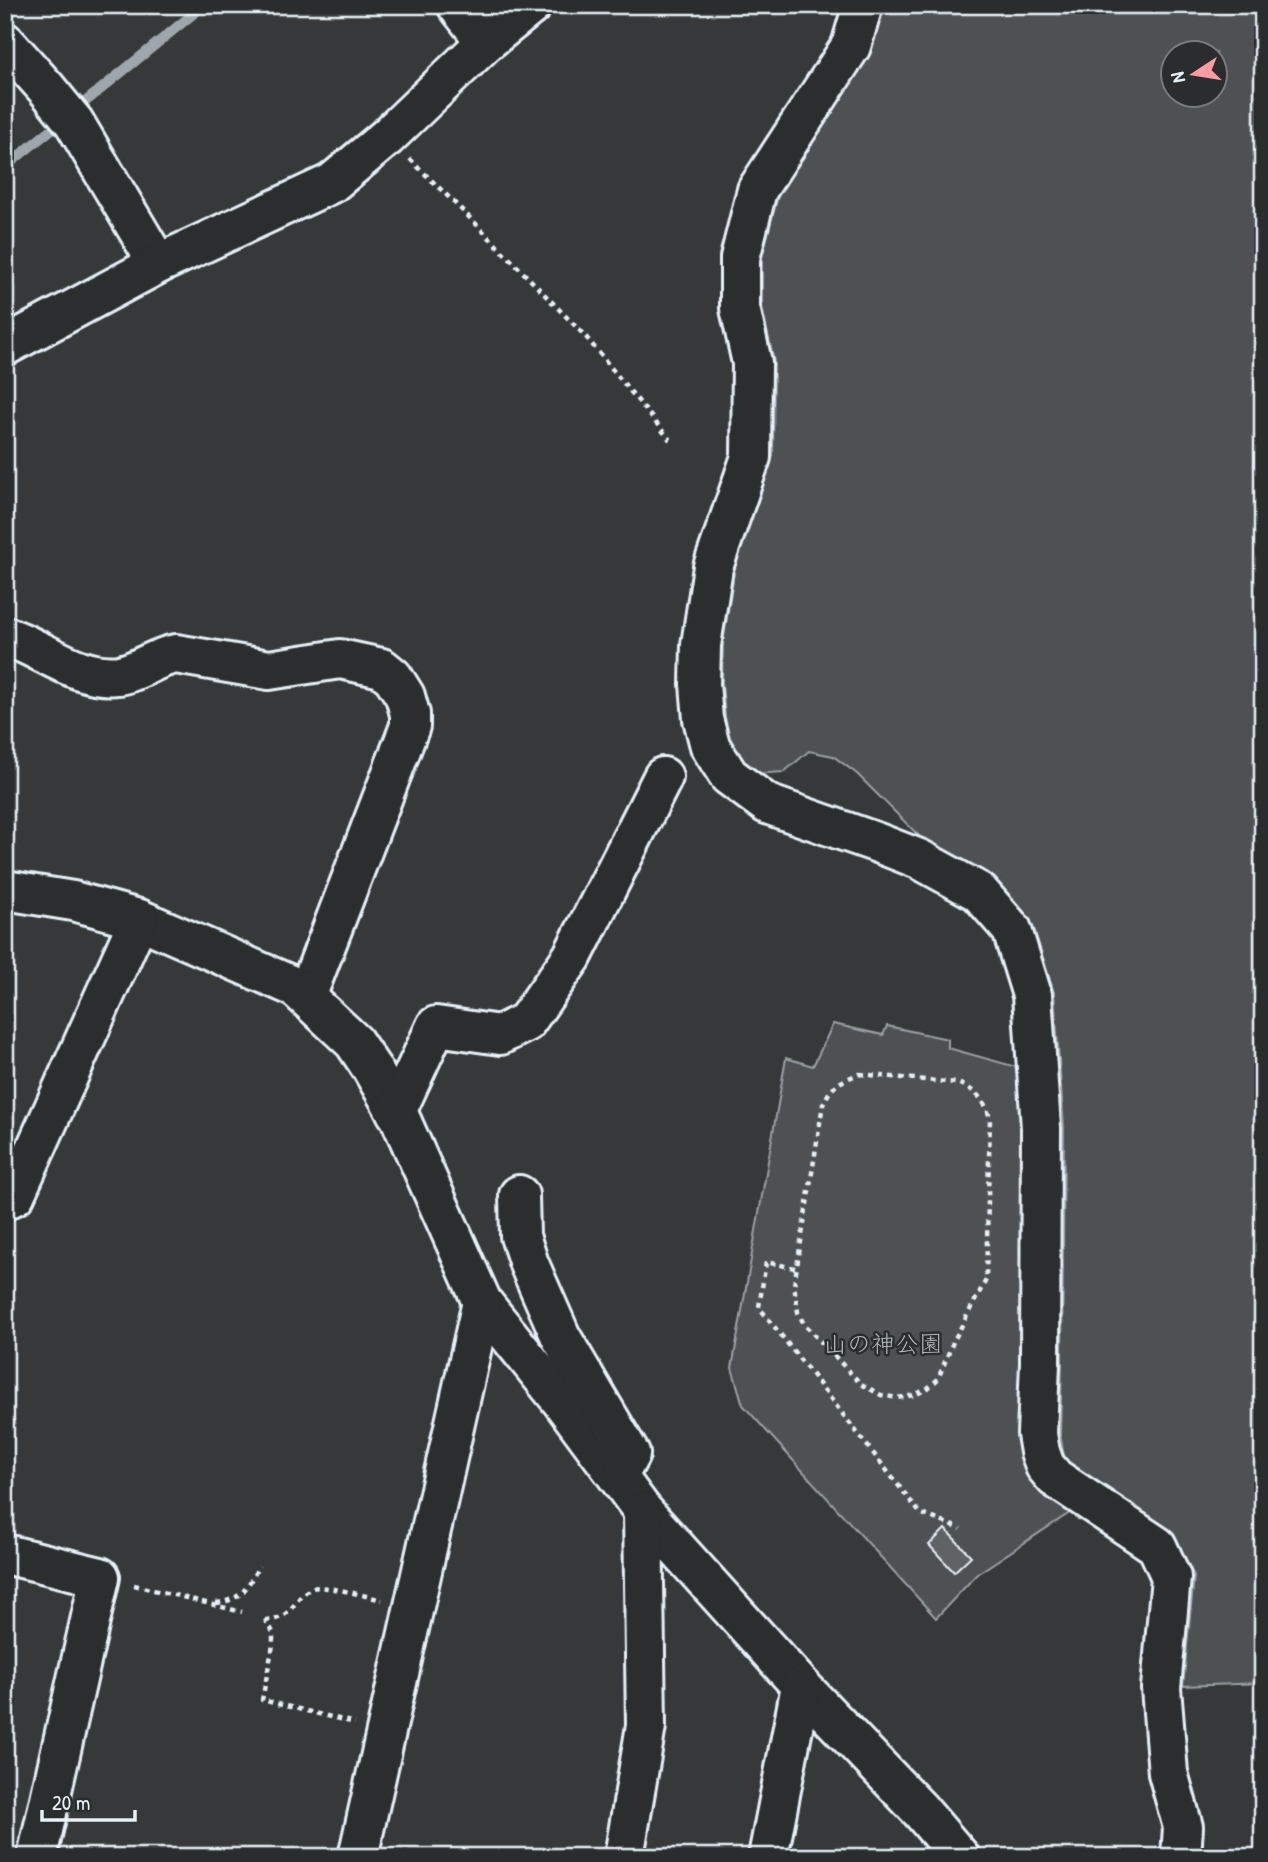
<svg xmlns="http://www.w3.org/2000/svg" width="1268" height="1862" font-family="'Patrick Hand','Klee One',sans-serif">
<style>
.green{fill:#4d5152;stroke:#9aa1a5;stroke-width:2;fill-rule:evenodd}
.lines{fill:none;stroke-linecap:round;stroke-linejoin:round}
.stream{stroke:#a0a7ac;stroke-width:10}
.building{fill:#5f6365;stroke:#e8f1f8;stroke-width:2}
.minor-casing{stroke:#e8f1f8;stroke-width:44}
.path{stroke:#e8f1f8;stroke-width:4.5;stroke-dasharray:5 5;stroke-linecap:butt}
.minor{stroke:#2a2d2e;stroke-width:38}
.labels{text-anchor:middle;dominant-baseline:central;stroke-width:5;stroke-linejoin:round;paint-order:stroke}
.park-label{font-size:24px;fill:#b2b9be;stroke:#2a2d2e}
</style>
<rect width="100%" height="100%" fill="#35393a"/>
<filter id="ink" filterUnits="userSpaceOnUse"><feTurbulence type="fractalNoise" baseFrequency=".0143" numOctaves="2"/><feDisplacementMap in="SourceGraphic" scale="14" xChannelSelector="R" yChannelSelector="G"/><feConvolveMatrix kernelMatrix="1 2 1 2 8 2 1 2 1" color-interpolation-filters="sRGB"/></filter>
<g filter="url(#ink)">
<g class="green">
<path d="M 885,5 L 1263,5 L 1263,1683 L 1183,1686 L 1194,1576 L 1179,1545 L 1078,1476 L 1067,1464 L 1063,1451 L 1060,1433 L 1062,1362 L 1064,1127 L 1054,993 L 1034,929 L 1001,891 L 941,858 L 857,774 L 833,756 L 809,751 L 784,772 L 751,774 L 732,745 L 725,717 L 722,683 L 723,643 L 735,566 L 773,456 L 774,362 L 762,307 L 762,257 L 780,188 L 873,44 ZM 1174,52 L 1216,52 L 1216,94 L 1174,94 Z"/>
<polygon points="833,1024 883,1035 887,1026 948,1039 948,1048 1027,1070 1028,1446 1074,1510 977,1574 936,1618 743,1405 732,1368 786,1058 813,1066"/>
</g>
<g class="lines">
<g class="stream">
<polyline points="74,111 204,5"/>
<polyline points="5,167 63,120"/>
</g>
</g>
<polygon class="building" points="945,1529 971,1556 954,1572 929,1545"/>
<g class="lines">
<g class="minor-casing">
<g id="minor">
<polyline points="457,5 486,42"/>
<polyline points="863,5 851,46 757,190 740,258 740,308 752,363 751,457 713,567 701,645 700,684 703,719 710,746 729,776 767,804 878,843 919,859 979,892 1012,930 1032,995 1041,1128 1040,1363 1037,1434 1040,1452 1045,1466 1055,1478 1157,1546 1171,1577 1161,1688 1168,1773 1183,1827 1181,1857"/>
<polyline points="5,42 47,89 74,122 158,264"/>
<polyline points="5,346 158,264 332,183 387,137 486,42 532,5"/>
<path d="M 5,636 C 43,648 77,680 119,675 C 139,672 155,657 176,654 L 269,670 L 340,659 L 382,668 L 393,677 L 405,696 L 410,714 L 410,726 L 306,997"/>
<polyline points="5,890 73,901 139,919 295,987 354,1042 372,1069 400,1118 482,1302 560,1399 643,1511 801,1686 920,1810 960,1857"/>
<polyline points="396,1112 436,1026 500,1035 526,1022 572,957 663,777"/>
<polyline points="519,1195 520,1236 529,1264 561,1337 630,1454 624,1465"/>
<polyline points="5,1200 15,1195 139,919"/>
<polyline points="5,1554 100,1577 37,1857"/>
<polyline points="358,1857 482,1302"/>
<polyline points="624,1857 646,1726 643,1511"/>
<polyline points="768,1857 801,1686"/>
</g>
</g>
<g class="path">
<polyline points="410,159 478,226 586,337 670,440"/>
<path d="M 860,1074 L 957,1083 C 975,1089 985,1100 990,1118 L 986,1280 L 953,1342 L 938,1379 L 928,1388 L 915,1395 L 897,1398 L 881,1395 L 861,1384 L 804,1324 L 798,1312 L 794,1285 L 823,1104 C 831,1086 841,1080 860,1074 Z"/>
<polyline points="795,1268 766,1262 759,1307 920,1513 961,1529"/>
<polyline points="134,1585 242,1612"/>
<path d="M 216,1603 C 243,1600 247,1587 259,1566"/>
<polyline points="265,1619 273,1632 273,1645 262,1700 355,1723"/>
<path d="M 265,1620 C 294,1621 293,1595 313,1588 C 322,1584 370,1597 382,1600"/>
</g>
<use href="#minor" class="minor"/>
</g>
</g>
<g class="labels">
<g class="park-label">
<text x="883" y="1343">山の神公園</text>
</g>
</g>
<rect width="1268" height="1862" fill="none" stroke="#2a2d2e" stroke-width="28"/>
<rect x="14" y="14" width="1240" height="1834" fill="none" stroke="#e8f1f8" stroke-width="2.5" filter="url(#ink)"/>
<g transform="translate(1194 74) rotate(258)"><circle r="33" fill="#2a2d2e" stroke="#767b7f" stroke-width="2"/>
<path d="M0-5L12 26L0 18L-12 26Z" fill="#ff9aa2"/>
<text y="-10" font-size="19" font-weight="bold" text-anchor="middle" fill="#e8f1f8">N</text>
</g>
<path d="M42 1810v10h93v-10" fill="none" stroke="#e8f1f8" stroke-width="3.5"/>
<text x="52" y="1810" font-size="21" fill="#e8f1f8" stroke="#2a2d2e" stroke-width="5" paint-order="stroke">20 m</text>
</svg>
